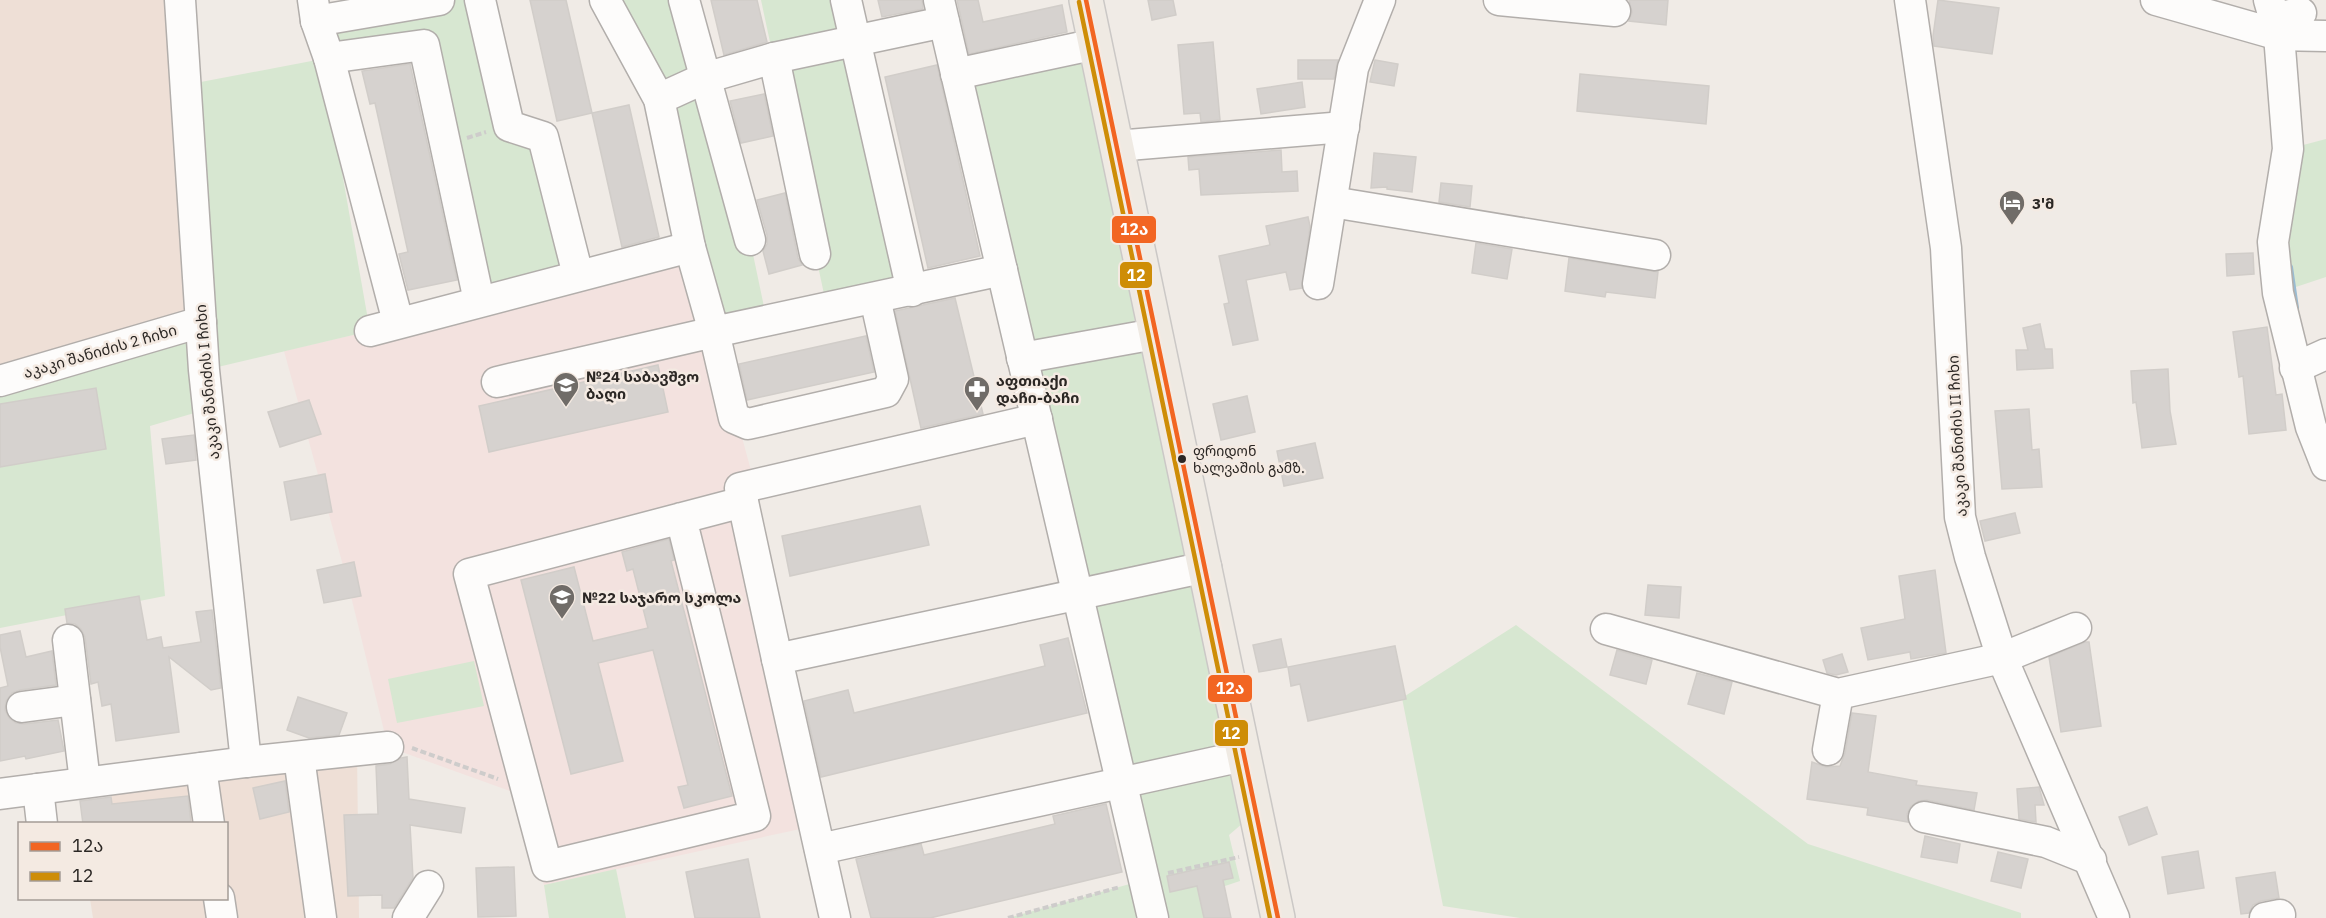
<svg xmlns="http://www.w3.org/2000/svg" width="2326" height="918" font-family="'IBM Plex Sans','Noto Sans Georgian',sans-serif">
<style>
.industrial{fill:#eedfd6}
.education{fill:#f3e2df}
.green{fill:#d7e7d1}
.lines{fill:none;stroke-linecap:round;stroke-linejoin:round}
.stream{stroke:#99bbd2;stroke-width:6}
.building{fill:#d6d2cf;stroke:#d1cdc9;stroke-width:1.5}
.minor-casing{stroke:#b2aeab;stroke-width:33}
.major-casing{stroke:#cbc8c6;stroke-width:36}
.path{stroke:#cecccb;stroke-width:4;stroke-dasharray:6 3;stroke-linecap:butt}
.minor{stroke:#fdfcfb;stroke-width:30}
.major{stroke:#efeae3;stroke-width:33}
.bus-1-casing{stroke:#f4eae2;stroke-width:9}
.bus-2-casing{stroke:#f4eae2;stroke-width:9}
.bus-1{stroke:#f26522;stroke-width:4.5}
.bus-2{stroke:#ce8d07;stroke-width:4.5}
.bus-dot{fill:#2b2724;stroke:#f4eae2;stroke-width:2}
.labels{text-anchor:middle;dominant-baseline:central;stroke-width:5;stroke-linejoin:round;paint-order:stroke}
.bus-label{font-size:14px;fill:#2b2724;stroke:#f4eae2;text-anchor:start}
.poi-label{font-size:15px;font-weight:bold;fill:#2b2724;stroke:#f4eae2;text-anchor:start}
.street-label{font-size:15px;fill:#2b2724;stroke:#f4eae2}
.line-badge{stroke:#f4eae2;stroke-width:2}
.badge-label{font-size:16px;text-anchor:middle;font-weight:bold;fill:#fff}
</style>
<rect width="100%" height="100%" fill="#f0ebe6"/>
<g class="industrial">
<polygon points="0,0 180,0 201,322 0,381"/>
<polygon points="357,750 359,918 93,918 90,899 226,898 226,824 115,823 109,780"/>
</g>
<polygon class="education" points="690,247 755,485 814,826 544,885 518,794 388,747 347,580 284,351 370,331"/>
<g class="green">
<polygon points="439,0 480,0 509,126 543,137 578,275 479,301 424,45 329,58 316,21"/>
<polygon points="605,0 684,0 750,240 767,321 714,332 659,99"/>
<polygon points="761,0 846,0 912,291 827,308"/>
<polygon points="1078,48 1083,66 1134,313 1136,338 1146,359 1184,548 1184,572 1193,586 1243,823 1229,835 1240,881 1204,893 1209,918 1008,918 1144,880 956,74"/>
<polygon points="322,59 370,331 205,370 208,409 150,426 165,596 0,628 0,381 201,322 185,85"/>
<polygon points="2326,139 2326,277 2278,293 2288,149"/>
<polygon points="1516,625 1808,844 2021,913 2021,918 1520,918 1443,906 1402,698"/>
<polygon points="474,661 484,706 397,723 388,679"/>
<polygon points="616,869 626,918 549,918 544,885"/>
</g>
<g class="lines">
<polyline class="stream" points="2290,267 2296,308"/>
</g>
<g class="building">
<polygon points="530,0 566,0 592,113 557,121"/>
<polygon points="711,0 757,0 767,42 724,55"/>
<polygon points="878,0 922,0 923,9 882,17"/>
<polygon points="957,0 978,0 983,22 1062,5 1067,32 969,54"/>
<polygon points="1148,0 1173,0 1176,15 1152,20"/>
<polygon points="1629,0 1668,0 1666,25 1629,21 1632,12"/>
<polygon points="1938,0 1999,8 1992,54 1934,46 1933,36"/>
<polygon points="1213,42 1220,120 1201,122 1200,113 1184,114 1178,45"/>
<polygon points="1298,60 1338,60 1334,79 1298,79"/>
<polygon points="1375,60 1398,64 1394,86 1370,82"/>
<polygon points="410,64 457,280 408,290 399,254 408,252 375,103 370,104 362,71"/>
<polygon points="937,65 980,256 928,268 885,77"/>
<polygon points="1580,74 1709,86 1706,124 1577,111"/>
<polygon points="1302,82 1305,107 1261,114 1257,89"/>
<polygon points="764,94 773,136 741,143 730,101"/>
<polygon points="629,105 659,237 622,247 592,113"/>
<polygon points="1281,150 1282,172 1297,171 1298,191 1201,195 1199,169 1189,170 1188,157"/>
<polygon points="1374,153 1416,157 1412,192 1387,189 1387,187 1371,188"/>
<polygon points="1441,183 1472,186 1470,207 1439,202"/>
<polygon points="785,193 798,258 802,265 769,274 763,251 767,244 767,235 757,200"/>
<polygon points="1308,217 1310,226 1302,288 1290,290 1286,272 1246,280 1258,340 1233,345 1224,304 1229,303 1219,256 1270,245 1266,226"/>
<polygon points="1476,243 1512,249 1507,279 1472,273"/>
<polygon points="2253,253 2254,274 2227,276 2226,254"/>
<polygon points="1569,258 1658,272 1655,298 1606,292 1605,297 1565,291"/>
<polygon points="955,298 983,414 921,428 895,311"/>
<polygon points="2040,324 2045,349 2052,349 2053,368 2017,370 2016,350 2028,350 2023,328"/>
<polygon points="2267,327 2276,395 2282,394 2286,430 2249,434 2243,376 2239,377 2233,332"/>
<polygon points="866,336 874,372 747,400 739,364"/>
<polygon points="658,365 668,412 489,452 479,406"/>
<polygon points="2168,369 2170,411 2176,444 2142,448 2136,402 2133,403 2131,371"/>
<polygon points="96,388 106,449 0,467 0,404"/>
<polygon points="1247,396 1255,432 1221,440 1213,404"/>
<polygon points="309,400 321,434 280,447 268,412"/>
<polygon points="2029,409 2032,450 2039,449 2042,487 2002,489 1995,411"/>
<polygon points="194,435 196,460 166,464 162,439"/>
<polygon points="1315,443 1323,478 1284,486 1277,451"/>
<polygon points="325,474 332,512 291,520 284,482"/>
<polygon points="920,506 929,545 790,576 782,536"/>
<polygon points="2015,513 2020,533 1985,541 1980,521"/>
<polygon points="669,539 674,560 671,561 732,796 684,808 678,787 688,785 653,650 598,663 623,761 571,774 521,580 574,567 593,641 648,628 633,569 627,571 622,552"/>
<polygon points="354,562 361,596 324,603 317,570"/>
<polygon points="1935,570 1946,653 1911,659 1910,652 1868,660 1861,628 1905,619 1899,576"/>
<polygon points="1648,585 1681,587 1679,618 1645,615"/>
<polygon points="139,596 147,640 161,637 163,648 201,642 196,612 212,610 221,688 211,690 169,657 179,732 116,741 111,704 102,706 98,682 91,684 85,637 81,629 75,624 67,623 65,609"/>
<polygon points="20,631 26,657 52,651 56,685 20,690 12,693 6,701 5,710 9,718 16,723 24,724 58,720 64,751 26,759 25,756 0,761 0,688 8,686 0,647 0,635"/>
<polygon points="1068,638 1087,713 821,777 804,701 848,690 854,713 1045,666 1040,645"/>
<polygon points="1281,639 1287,667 1259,672 1253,645"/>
<polygon points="2085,642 2089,642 2101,726 2061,732 2049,657"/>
<polygon points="1395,646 1406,699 1308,721 1300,684 1291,686 1288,667"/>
<polygon points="1617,650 1652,660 1646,684 1610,675"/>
<polygon points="1842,654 1848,672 1836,675 1827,673 1823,660"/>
<polygon points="1697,673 1732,682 1724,714 1688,704"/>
<polygon points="298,697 347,713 339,735 309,738 287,730"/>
<polygon points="1852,713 1876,716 1868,772 1917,781 1916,785 1977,793 1974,810 1927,800 1919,801 1911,806 1907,814 1908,822 1867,815 1868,808 1807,799 1812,762 1826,767 1840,766 1845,753"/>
<polygon points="407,757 409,799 465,808 461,833 410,825 413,878 394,908 382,908 382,895 348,896 344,815 378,814 376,766 390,764 401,758"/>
<polygon points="285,781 289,812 260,819 253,788"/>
<polygon points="2039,787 2044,805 2035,805 2036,822 2019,819 2017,789"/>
<polygon points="188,796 191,823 83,824 80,801 111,797 112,804"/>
<polygon points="1106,804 1122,872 930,918 871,918 856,859 921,844 924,855 1055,824 1053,816"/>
<polygon points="2147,807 2157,834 2129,845 2119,817"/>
<polygon points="1925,836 1960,844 1957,863 1921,857"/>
<polygon points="2198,851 2204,888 2168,894 2162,857"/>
<polygon points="1998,852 2028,859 2021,888 1991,881"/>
<polygon points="748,859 760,918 695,918 686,872"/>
<polygon points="1229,862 1233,878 1223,880 1231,918 1204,918 1197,886 1170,892 1167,876"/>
<polygon points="514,867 516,916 478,917 476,868"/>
<polygon points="2275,872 2279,898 2261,901 2253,905 2249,913 2241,914 2236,878"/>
</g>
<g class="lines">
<g class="minor-casing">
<g id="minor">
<polyline points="180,0 204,370 246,762"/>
<polyline points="313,0 316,21 439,0"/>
<polyline points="480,0 509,126 543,137 578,275"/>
<polyline points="605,0 659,99 690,247 714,332 1002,270"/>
<polyline points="684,0 750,240"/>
<polyline points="846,0 912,291"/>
<polyline points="939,0 1153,918"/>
<polyline points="1499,0 1615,11"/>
<polyline points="1910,0 1946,248 1960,517 1970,557 2002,658 2114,918"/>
<polyline points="2156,0 2279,35 2326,36"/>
<polyline points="2269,0 2279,35 2288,149 2273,242 2278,293 2311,427 2326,465"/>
<polyline points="2274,18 2301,13"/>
<polyline points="316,21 329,58 424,45 479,301"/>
<polyline points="329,58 398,322"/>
<polyline points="774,58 815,254"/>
<polyline points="956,74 1096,44"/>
<polyline points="659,99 705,78 774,58 944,22"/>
<polyline points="1116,146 1344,127"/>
<polyline points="1332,202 1655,255"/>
<polyline points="1318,284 1353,68 1380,0"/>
<polyline points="370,331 690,247"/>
<polyline points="1022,358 1155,334"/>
<polyline points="2295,368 2326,354"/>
<polyline points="0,381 201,322"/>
<polyline points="497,382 714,332 734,418 748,424 886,392 893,379 875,298"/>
<polyline points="681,518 755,816 547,866 469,574 743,502"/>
<polyline points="1606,629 1838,694 2002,658 2076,628"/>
<polyline points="68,640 85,782"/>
<polyline points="777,659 740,488 1037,419"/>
<polyline points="22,707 75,700"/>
<polyline points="1828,750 1838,694"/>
<polyline points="299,757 321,918"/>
<polyline points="201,768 209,824"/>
<polyline points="38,789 42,824"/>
<polyline points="0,794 246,762 388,747"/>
<polyline points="1924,817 2046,842 2091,860"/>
<polyline points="820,849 1243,756"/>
<polyline points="219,898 222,918"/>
<polyline points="408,918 428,886"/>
<polyline points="835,918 777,659 1206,567"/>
<polyline points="2265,918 2280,915"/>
</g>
</g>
<g class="major-casing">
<polyline id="major" points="1086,0 1278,918"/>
</g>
<g class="path">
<polyline points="467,138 486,132"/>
<polyline points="412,748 498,779"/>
<polyline points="1168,873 1239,857"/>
<polyline points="1008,918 1120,887"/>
</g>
<use href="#minor" class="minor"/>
<use href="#major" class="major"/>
<g class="bus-1-casing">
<polyline id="bus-1" points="1086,0 1278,918"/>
</g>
<g class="bus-2-casing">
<polyline id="bus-2" points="1079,2 1270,918"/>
</g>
<use href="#bus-1" class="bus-1"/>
<use href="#bus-2" class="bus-2"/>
</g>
<defs>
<g id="hotel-pin" transform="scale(1.35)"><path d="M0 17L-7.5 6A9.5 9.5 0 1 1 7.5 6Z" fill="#706c68" stroke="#f4eae2"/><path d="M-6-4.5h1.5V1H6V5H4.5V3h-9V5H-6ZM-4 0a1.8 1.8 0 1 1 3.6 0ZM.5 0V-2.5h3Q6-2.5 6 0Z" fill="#fff"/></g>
<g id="school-pin" transform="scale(1.35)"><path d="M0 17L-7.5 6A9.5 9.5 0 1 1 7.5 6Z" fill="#706c68" stroke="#f4eae2"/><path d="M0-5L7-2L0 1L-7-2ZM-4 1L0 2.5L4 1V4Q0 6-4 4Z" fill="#fff"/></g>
<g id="pharmacy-pin" transform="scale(1.35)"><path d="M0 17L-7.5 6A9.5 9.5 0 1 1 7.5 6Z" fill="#706c68" stroke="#f4eae2"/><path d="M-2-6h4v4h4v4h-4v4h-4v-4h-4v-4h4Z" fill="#fff"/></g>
</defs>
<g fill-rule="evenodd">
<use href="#hotel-pin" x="2012" y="203"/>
<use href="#school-pin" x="566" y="385"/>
<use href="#pharmacy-pin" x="977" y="389"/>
<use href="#school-pin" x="562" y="597"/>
</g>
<circle class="bus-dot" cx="1182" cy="459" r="5"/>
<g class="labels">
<g class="bus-label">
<text x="1193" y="451">ფრიდონ<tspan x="1193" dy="17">ხალვაშის გამზ.</tspan></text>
</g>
<g class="poi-label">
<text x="2032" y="203">3'მ</text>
<text x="586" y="376">№24 საბავშვო<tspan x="586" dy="17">ბაღი</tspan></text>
<text x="996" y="380">აფთიაქი<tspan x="996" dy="17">დაჩი-ბაჩი</tspan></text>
<text x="582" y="597">№22 საჯარო სკოლა</text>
</g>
<g class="street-label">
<text transform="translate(100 351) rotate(-16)">აკაკი შანიძის 2 ჩიხი</text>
<text transform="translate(207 382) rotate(-95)">აკაკი შანიძის I ჩიხი</text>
<text transform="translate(1957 436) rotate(-93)">აკაკი შანიძის II ჩიხი</text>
</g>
</g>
<g class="line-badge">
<rect x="1111" y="215" width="46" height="29" rx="6" fill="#f26522"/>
<rect x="1119" y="261" width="34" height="28" rx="6" fill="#ce8d07"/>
<rect x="1207" y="674" width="46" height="29" rx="6" fill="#f26522"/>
<rect x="1214" y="719" width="35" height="28" rx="6" fill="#ce8d07"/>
</g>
<g class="badge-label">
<text x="1134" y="235">12ა</text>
<text x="1136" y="281">12</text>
<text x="1230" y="694">12ა</text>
<text x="1231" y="739">12</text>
</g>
<rect x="18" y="822" width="210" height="78" fill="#f4eae2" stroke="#a49c96" stroke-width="1.5"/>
<rect x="30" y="842" width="30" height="9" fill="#f26522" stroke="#a49c96" stroke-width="1.5"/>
<text x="72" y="852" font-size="18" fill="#2b2724">12ა</text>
<rect x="30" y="872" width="30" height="9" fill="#ce8d07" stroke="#a49c96" stroke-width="1.5"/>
<text x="72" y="882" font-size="18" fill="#2b2724">12</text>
</svg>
